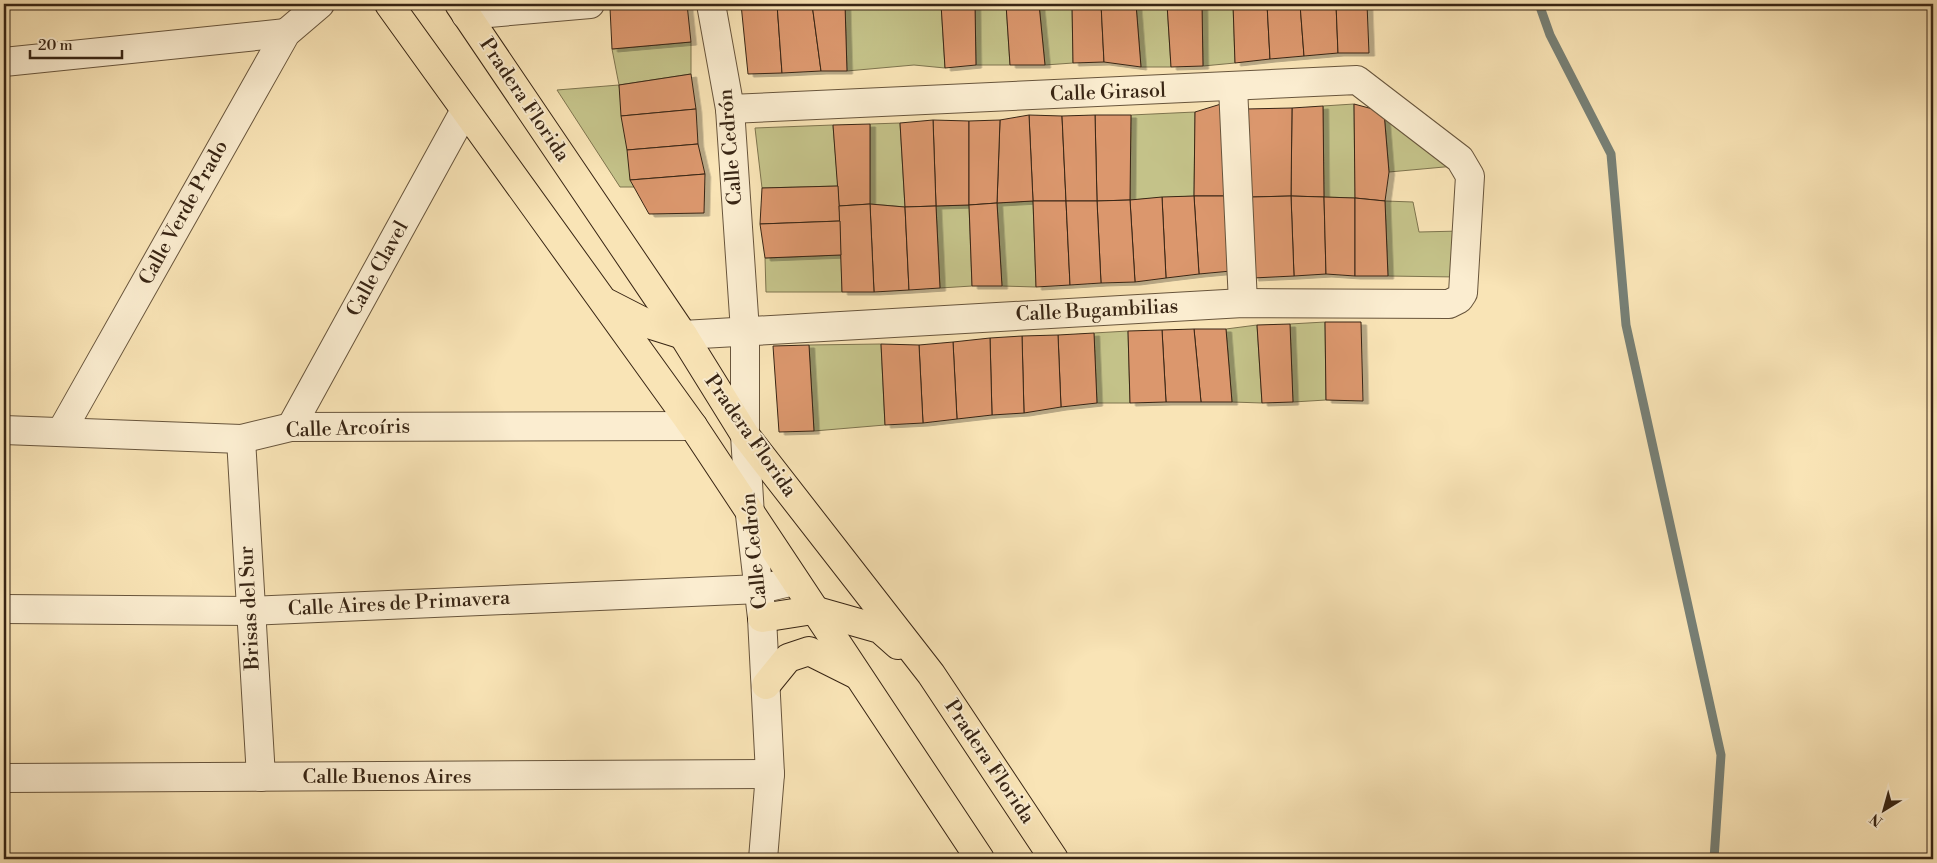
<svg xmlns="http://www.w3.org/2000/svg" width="1937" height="863" font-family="'Libre Bodoni',serif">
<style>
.green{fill:#c4c289;stroke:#7e744e}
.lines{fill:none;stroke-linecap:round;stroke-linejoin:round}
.stream{stroke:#778076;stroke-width:9}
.building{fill:#db976d;stroke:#382514;filter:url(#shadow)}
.minor-casing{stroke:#68553c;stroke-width:30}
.major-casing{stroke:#382514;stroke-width:30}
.minor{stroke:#fbedd0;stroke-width:28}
.major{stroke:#f9e4b6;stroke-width:28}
.labels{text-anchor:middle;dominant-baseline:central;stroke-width:4;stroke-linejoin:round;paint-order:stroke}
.street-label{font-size:20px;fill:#382514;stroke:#fbedd0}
</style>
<defs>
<filter id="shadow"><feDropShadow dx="5.5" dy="3" stdDeviation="0" flood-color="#0004"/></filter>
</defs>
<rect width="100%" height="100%" fill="#f9e4b6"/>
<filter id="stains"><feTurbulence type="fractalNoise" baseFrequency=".004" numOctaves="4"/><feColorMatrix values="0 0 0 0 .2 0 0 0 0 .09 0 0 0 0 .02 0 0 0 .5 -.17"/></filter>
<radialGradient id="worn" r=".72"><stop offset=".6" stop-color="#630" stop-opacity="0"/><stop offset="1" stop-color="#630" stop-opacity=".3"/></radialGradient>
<g class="green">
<polygon points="845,4 941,4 945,68 914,65 847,71"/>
<polygon points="975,4 1006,4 1010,65 976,65"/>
<polygon points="1039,4 1072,4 1073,63 1045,65"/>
<polygon points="1136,4 1167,4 1171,67 1141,67"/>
<polygon points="1202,4 1233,4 1235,63 1203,66"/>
<polygon points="691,42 691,74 619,85 634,187 620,187 557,90 619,85 612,49"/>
<polygon points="1354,104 1355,198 1324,197 1323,106"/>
<polygon points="1195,112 1194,196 1130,200 1131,115"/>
<polygon points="1384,112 1455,166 1389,172"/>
<polygon points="900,123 905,207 870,204 870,124"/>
<polygon points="833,125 838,186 762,188 755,128"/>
<polygon points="1033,201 1036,287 1002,286 997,203"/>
<polygon points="1385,201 1413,202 1419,232 1461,231 1457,277 1388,276"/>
<polygon points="969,205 972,286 940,288 936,206"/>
<polygon points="841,255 842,292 766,292 765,258"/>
<polygon points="1325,322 1326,400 1293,402 1290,324"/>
<polygon points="1257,325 1262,403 1232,402 1226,329"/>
<polygon points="1128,331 1130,403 1097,403 1094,333"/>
<polygon points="881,344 885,425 814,431 809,345"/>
</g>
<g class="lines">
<polyline class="stream" points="1539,4 1550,35 1611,154 1626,325 1721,755 1714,859"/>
</g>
<g class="building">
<polygon points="657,4 687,4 691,42 612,49 610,8"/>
<polygon points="741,4 777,4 782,73 748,74"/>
<polygon points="777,4 812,4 821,71 782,73"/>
<polygon points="812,4 845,4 847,71 821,71"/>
<polygon points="941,4 975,4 976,65 945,68"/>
<polygon points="1006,4 1039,4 1045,65 1010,65"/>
<polygon points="1072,4 1101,4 1104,62 1073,63"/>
<polygon points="1101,4 1136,4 1141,67 1104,62"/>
<polygon points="1167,4 1202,4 1203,66 1171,67"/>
<polygon points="1233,4 1267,4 1270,59 1235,63"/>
<polygon points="1267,4 1300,4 1304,56 1270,59"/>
<polygon points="1300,4 1336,4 1338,53 1304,56"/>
<polygon points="1336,4 1367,4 1369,53 1338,53"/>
<polygon points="691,74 696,109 621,116 619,85"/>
<polygon points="1221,104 1229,196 1194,196 1195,112"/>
<polygon points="1354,104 1384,112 1389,172 1385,201 1355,198"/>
<polygon points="1323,106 1324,197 1291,196 1292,108"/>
<polygon points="1292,108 1291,196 1252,197 1246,109"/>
<polygon points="696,109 698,144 627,150 621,116"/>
<polygon points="1029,115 1062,116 1066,201 1033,201"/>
<polygon points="1029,115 1033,201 997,203 1000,120"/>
<polygon points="1095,115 1131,115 1130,200 1097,201"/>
<polygon points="1095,115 1097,201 1066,201 1062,116"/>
<polygon points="933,120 969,121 969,205 936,206"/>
<polygon points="933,120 936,206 905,207 900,123"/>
<polygon points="1000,120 997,203 969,205 969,121"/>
<polygon points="870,124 870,204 839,206 833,125"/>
<polygon points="698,144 705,174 630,180 627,150"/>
<polygon points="705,174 704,213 649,214 630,180"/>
<polygon points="838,186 840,221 760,224 762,188"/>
<polygon points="1194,196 1229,196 1231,271 1199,274"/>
<polygon points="1194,196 1199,274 1166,278 1162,197"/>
<polygon points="1291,196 1324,197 1326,274 1294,276"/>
<polygon points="1291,196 1294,276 1253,278 1252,197"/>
<polygon points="1162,197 1166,278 1135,282 1130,200"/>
<polygon points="1324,197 1355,198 1355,276 1326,274"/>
<polygon points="1355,198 1385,201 1388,276 1355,276"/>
<polygon points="1130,200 1135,282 1101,283 1097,201"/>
<polygon points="1033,201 1066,201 1070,285 1036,287"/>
<polygon points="1066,201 1097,201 1101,283 1070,285"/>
<polygon points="997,203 1002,286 972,286 969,205"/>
<polygon points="870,204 905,207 909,290 874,292"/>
<polygon points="870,204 874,292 842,292 839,206"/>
<polygon points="936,206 940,288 909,290 905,207"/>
<polygon points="840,221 841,255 765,258 760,224"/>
<polygon points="1325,322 1361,322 1363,401 1326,400"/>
<polygon points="1290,324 1293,402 1262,403 1257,325"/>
<polygon points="1194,329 1226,329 1232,402 1201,402"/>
<polygon points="1194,329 1201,402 1166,402 1162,330"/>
<polygon points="1162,330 1166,402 1130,403 1128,331"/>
<polygon points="1094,333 1097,403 1061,407 1058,335"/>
<polygon points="1058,335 1061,407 1024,413 1022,336"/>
<polygon points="1022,336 1024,413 992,415 990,338"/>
<polygon points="990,338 992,415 957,419 953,342"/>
<polygon points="953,342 957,419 923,423 919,345"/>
<polygon points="881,344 919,345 923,423 885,425"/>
<polygon points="809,345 814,431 779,432 773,346"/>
</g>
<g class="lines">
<g class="minor-casing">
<g id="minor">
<polyline points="711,4 730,109 745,331 745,435 750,515 762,618 770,774 763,859"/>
<polyline points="466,15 590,4"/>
<polyline points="4,62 286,33"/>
<polyline points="1233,87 1243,303"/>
<polyline points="683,335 1243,303 1449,304 1459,299 1463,293 1470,176 1460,159 1357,80 730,109"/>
<polyline points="291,427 464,112"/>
<polyline points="4,430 241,439 291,427 693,426"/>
<polyline points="61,432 286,33 320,4"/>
<polyline points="241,439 261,777"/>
<polyline points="4,609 250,611 760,589 794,581"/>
<polyline points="4,778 770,774"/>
</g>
</g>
<g class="major-casing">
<g id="major">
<polyline points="389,4 693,426 980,859"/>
<polyline points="459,4 683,335 745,435 931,674 1054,859"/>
<polyline points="607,303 648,324 683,335"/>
<polyline points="762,618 813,610 880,629 898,645"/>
<polyline points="766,685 788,658 809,651 855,674"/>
</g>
</g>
<use href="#minor" class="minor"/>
<use href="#major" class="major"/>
</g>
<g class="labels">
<g class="street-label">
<text transform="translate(1108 93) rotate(-2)">Calle Girasol</text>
<text transform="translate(524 100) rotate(56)">Pradera Florida</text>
<text transform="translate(731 147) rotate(-95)">Calle Cedrón</text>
<text transform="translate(184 213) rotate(-61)">Calle Verde Prado</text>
<text transform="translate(378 269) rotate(-61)">Calle Clavel</text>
<text transform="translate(1097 311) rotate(-3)">Calle Bugambilias</text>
<text transform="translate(348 429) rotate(-2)">Calle Arcoíris</text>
<text transform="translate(750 436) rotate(55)">Pradera Florida</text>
<text transform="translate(755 551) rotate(-96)">Calle Cedrón</text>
<text transform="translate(399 604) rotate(-3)">Calle Aires de Primavera</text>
<text transform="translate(250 608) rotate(-93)">Brisas del Sur</text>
<text transform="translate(989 762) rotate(56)">Pradera Florida</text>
<text x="387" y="777">Calle Buenos Aires</text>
</g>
</g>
<rect width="1937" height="863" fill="none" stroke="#f9e4b6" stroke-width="20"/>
<rect x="5" y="5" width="1927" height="853" fill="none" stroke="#382514" stroke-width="2.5"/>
<rect x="10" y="10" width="1917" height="843" fill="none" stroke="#382514"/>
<g transform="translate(1884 810) rotate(217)" stroke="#fbedd0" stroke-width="4" paint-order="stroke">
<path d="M0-4L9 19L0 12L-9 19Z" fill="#382514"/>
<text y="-8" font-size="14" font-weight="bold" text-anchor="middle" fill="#382514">N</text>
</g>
<path d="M30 50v8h92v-8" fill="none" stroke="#382514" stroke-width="2.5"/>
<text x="38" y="50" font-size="15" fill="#382514" stroke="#fbedd0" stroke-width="4" paint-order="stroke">20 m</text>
<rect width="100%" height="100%" filter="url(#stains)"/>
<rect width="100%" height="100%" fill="url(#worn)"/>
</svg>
